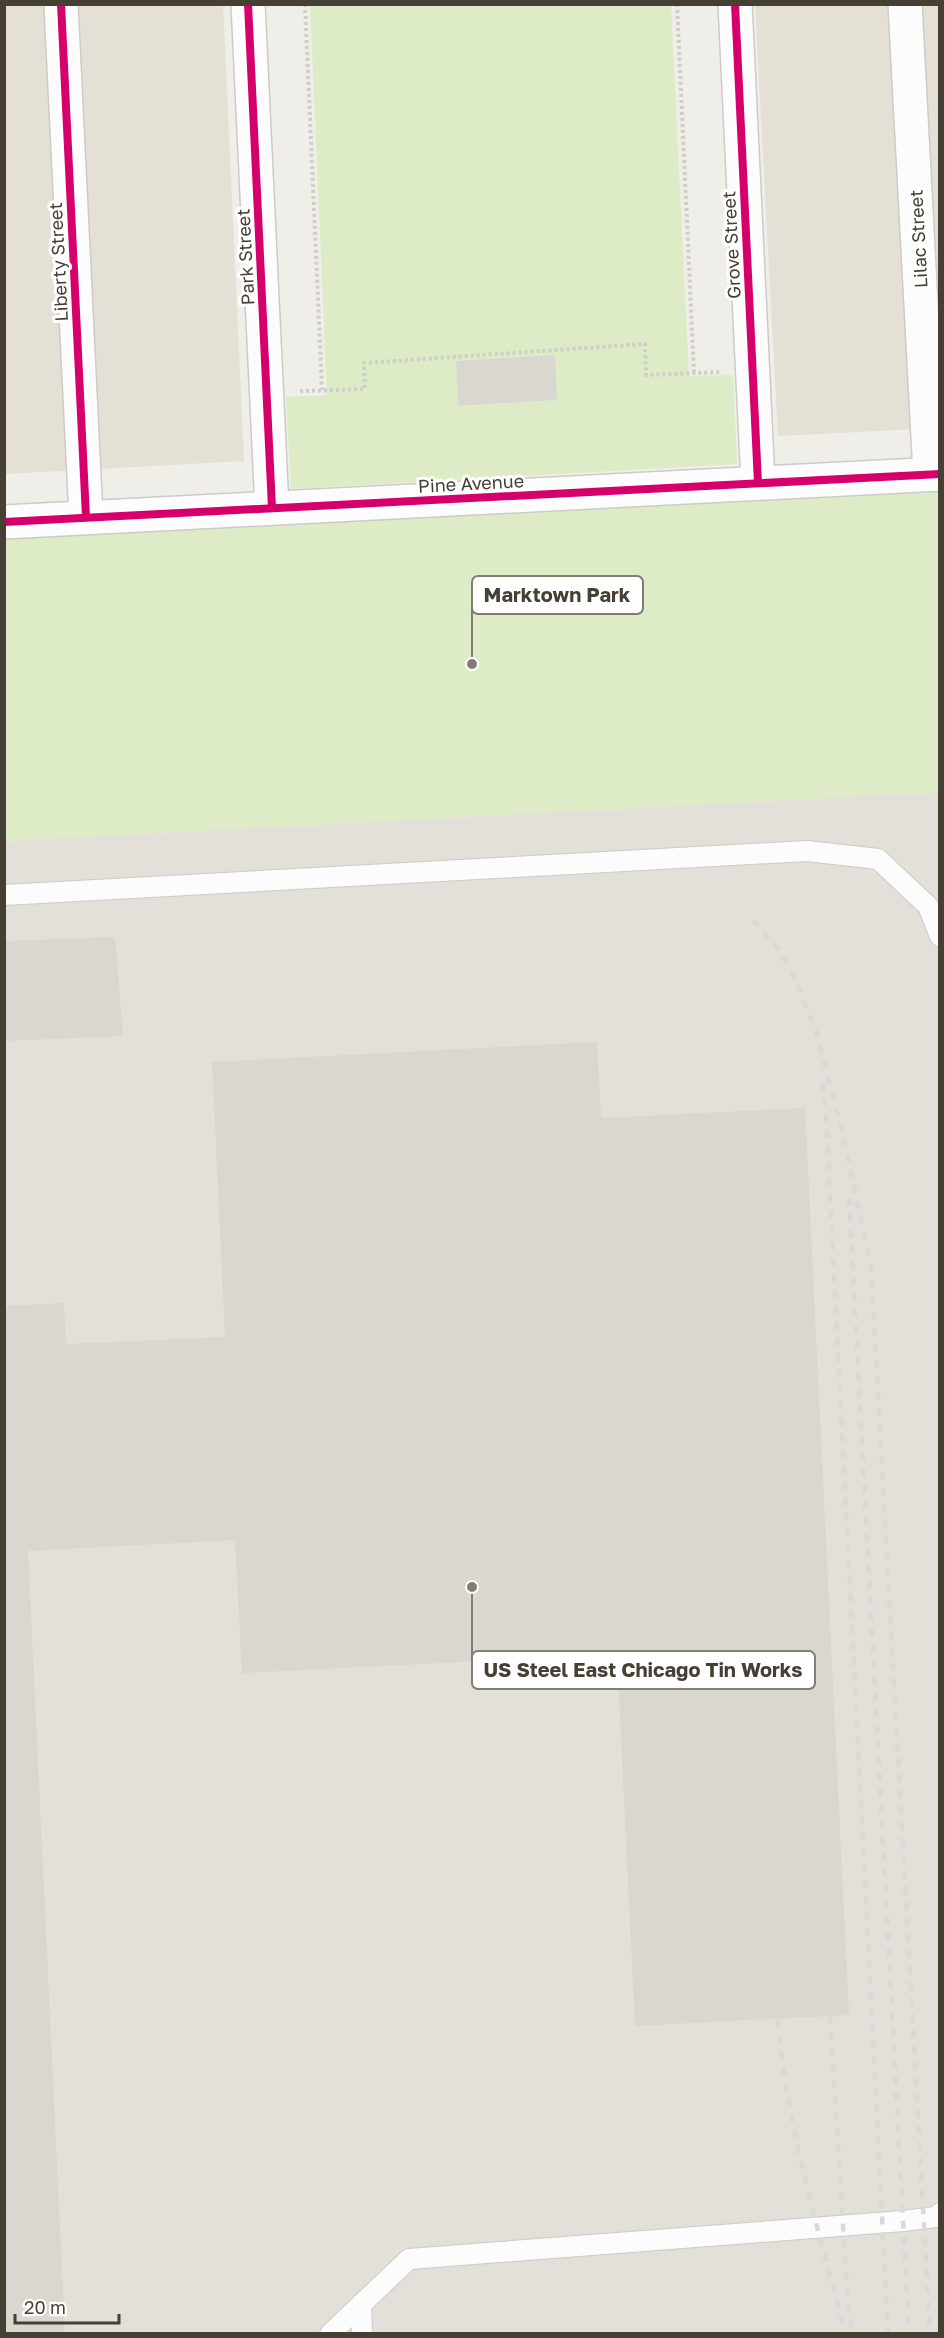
<svg xmlns="http://www.w3.org/2000/svg" width="944" height="2338" font-family="'Golos Text',sans-serif">
<style>
.residential{fill:#e5e0d5}
.industrial{fill:#e3dfd9}
.green{fill:#ddecc6;fill-rule:evenodd}
.building{fill:#dad7d0}
.lines{fill:none;stroke-linecap:round;stroke-linejoin:round}
.lane-casing{stroke:#cecbc6;stroke-width:22}
.street-casing{stroke:#cecbc6;stroke-width:36}
.path{stroke:#d1cec9;stroke-width:4;stroke-dasharray:3 3;stroke-linecap:butt}
.lane{stroke:#fdfcfc;stroke-width:20}
.street{stroke:#fdfcfc;stroke-width:33}
.rail{stroke:#d9d9d8;stroke-width:4.5;stroke-dasharray:8 8;stroke-linecap:butt}
.cycleway-casing{stroke:#fff;stroke-width:11}
.cycleway{stroke:#d6006c;stroke-width:8}
.labels{text-anchor:middle;dominant-baseline:central;stroke-width:6;stroke-linejoin:round;paint-order:stroke}
.street-label{font-size:18px;fill:#463f34;stroke:#fff}
.leader{fill:none;stroke:#827c73;stroke-width:2}
.callout-dot{fill:#827c73;stroke:#fff;stroke-width:2}
.callout{fill:#fff;stroke:#827c73;stroke-width:2}
.callout-label{font-size:20px;text-anchor:middle;font-weight:bold;fill:#463f34}
</style>
<rect width="100%" height="100%" fill="#f0eee8"/>
<g class="residential">
<polygon points="5,5 223,5 244,461 5,474"/>
<polygon points="755,5 939,5 939,428 778,436"/>
</g>
<polygon class="industrial" points="939,792 939,2333 5,2334 5,841"/>
<g class="green">
<path d="M 310,5 L 671,5 L 689,376 L 733,375 L 737,464 L 291,489 L 286,397 L 327,395 ZM 554,355 L 557,400 L 458,406 L 456,362 Z"/>
<polygon points="939,490 939,792 5,841 4,536"/>
</g>
<g class="building">
<polygon points="555,355 557,400 458,406 456,361"/>
<polygon points="115,937 123,1036 4,1041 4,941"/>
<polygon points="597,1042 601,1118 805,1108 849,2015 635,2026 617,1654 242,1673 235,1540 28,1551 65,2334 4,2334 4,1306 64,1303 66,1344 225,1337 212,1062"/>
</g>
<g class="lines">
<g class="lane-casing">
<g id="lane">
<polyline points="4,895 807,851 878,859 928,906 940,936"/>
<polyline points="361,2304 362,2334"/>
<polyline points="330,2334 409,2259 903,2221 936,2217 940,2213"/>
</g>
</g>
<g class="street-casing">
<g id="street">
<polyline points="61,4 86,517"/>
<polyline points="248,4 272,508"/>
<polyline points="735,4 758,483"/>
<polyline points="905,4 930,474"/>
<polyline points="4,522 940,474"/>
</g>
</g>
<g class="path">
<polyline points="305,4 322,390"/>
<polyline points="677,4 694,374"/>
<polyline points="300,391 365,389 364,363 645,344 646,375 720,372"/>
</g>
<use href="#lane" class="lane"/>
<use href="#street" class="street"/>
<g class="rail">
<polyline points="753,920 777,947 794,976 817,1034 843,1135 871,1266 930,2334"/>
<polyline points="822,1082 826,1117 888,2334"/>
<polyline points="849,1198 909,2334"/>
<polyline points="830,2016 848,2304 852,2328"/>
<path d="M 778,2019 C 786,2126 819,2230 845,2334"/>
</g>
<g class="cycleway-casing">
<g id="cycleway">
<polyline points="61,4 86,517"/>
<polyline points="248,4 272,508"/>
<polyline points="735,4 758,483"/>
<polyline points="4,522 940,474"/>
</g>
</g>
<use href="#cycleway" class="cycleway"/>
</g>
<g class="labels">
<g class="street-label">
<text transform="translate(918 239) rotate(-93)">Lilac Street</text>
<text transform="translate(731 245) rotate(-93)">Grove Street</text>
<text transform="translate(245 257) rotate(-93)">Park Street</text>
<text transform="translate(58 262) rotate(-93)">Liberty Street</text>
<text transform="translate(471 483) rotate(-3)">Pine Avenue</text>
</g>
</g>
<path class="leader" d="M472 664L472 595M472 1587L472 1670"/>
<g class="callout-dot">
<circle cx="472" cy="664" r="6"/>
<circle cx="472" cy="1587" r="6"/>
</g>
<g class="callout">
<rect x="472" y="576" width="171" height="38" rx="6"/>
<rect x="472" y="1651" width="343" height="38" rx="6"/>
</g>
<g class="callout-label">
<text x="557" y="602">Marktown Park</text>
<text x="643" y="1677">US Steel East Chicago Tin Works</text>
</g>
<rect width="944" height="2338" fill="none" stroke="#463f34" stroke-width="12"/>
<path d="M15 2314v9h104v-9" fill="none" stroke="#463f34" stroke-width="3"/>
<text x="24" y="2314" font-size="18" fill="#463f34" stroke="#ffffff" stroke-width="4.5" paint-order="stroke">20 m</text>
</svg>
